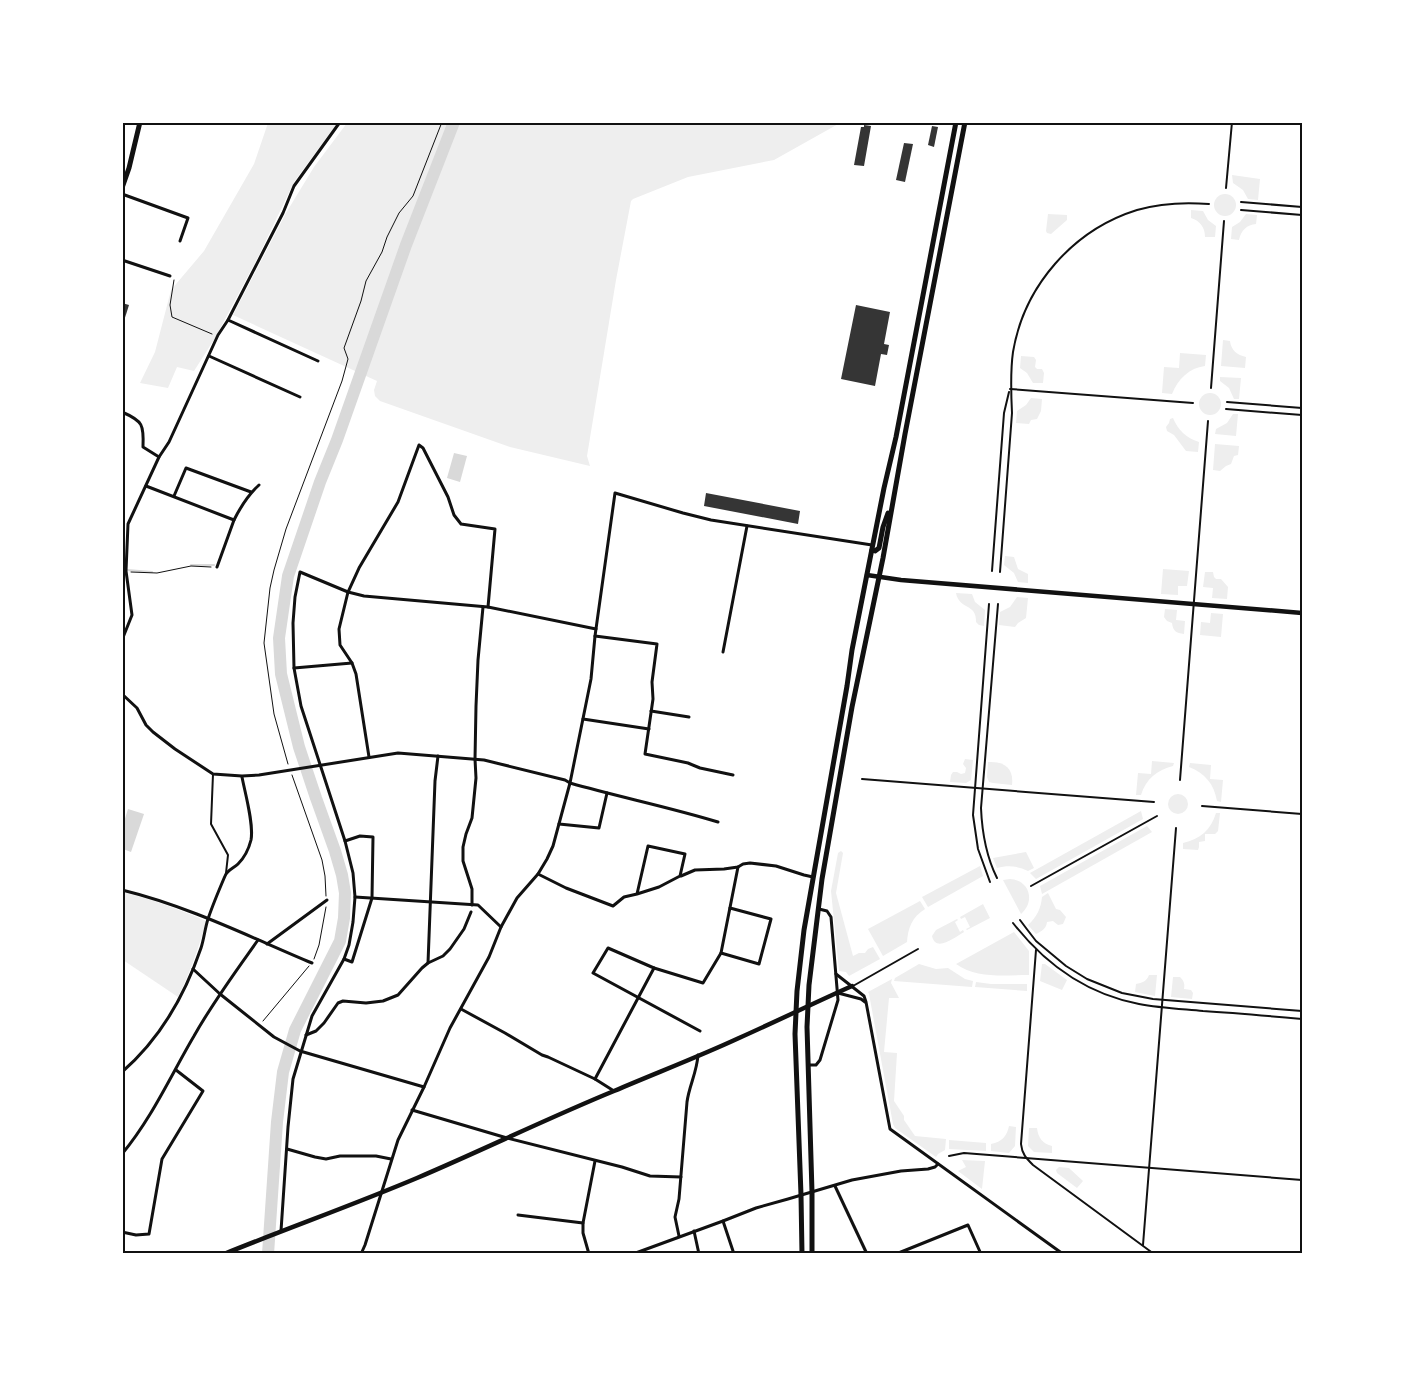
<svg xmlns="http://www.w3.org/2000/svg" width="1425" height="1376" font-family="'Open Sans',sans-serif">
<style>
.green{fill:#eee}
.water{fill:#d9d9d9}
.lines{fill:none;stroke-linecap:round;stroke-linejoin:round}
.stream{stroke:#d9d9d9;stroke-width:2}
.river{stroke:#d9d9d9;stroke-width:12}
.building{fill:#353535}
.path{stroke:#111;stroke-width:1}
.service{stroke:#111;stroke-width:2}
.minor{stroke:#111;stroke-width:3}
.tertiary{stroke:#111;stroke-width:4.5}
.secondary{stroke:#111;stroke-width:5}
.primary{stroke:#111;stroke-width:5}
.neatline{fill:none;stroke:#111;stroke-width:2}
</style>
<rect width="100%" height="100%" fill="#fff"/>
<g class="green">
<polygon points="268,123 337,123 294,182 259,255 215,338 194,371 177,367 168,388 140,383 155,352 171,290 204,251 254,164"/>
<polygon points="347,123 840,123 774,160 688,177 633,199 631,201 616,280 587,456 590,466 510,447 380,401 375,396 374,390 377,381 233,315 286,213 314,167"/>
<polygon points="1232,175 1260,179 1258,200 1248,199 1243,190 1233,183"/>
<circle cx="1225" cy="205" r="11"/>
<path d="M 1191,210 L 1203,211 L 1208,220 L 1216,226 L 1215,237 L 1205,237 C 1205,227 1200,221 1191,218 Z"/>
<polygon points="1048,214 1067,215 1067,220 1051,234 1047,233 1046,231"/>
<path d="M 1246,214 L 1257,215 L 1256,224 C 1247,225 1241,230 1239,240 L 1231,239 L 1232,227 L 1240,222 Z"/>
<path d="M 1223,340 L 1230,341 C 1231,350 1237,355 1246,357 L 1245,368 L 1221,366 Z"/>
<path d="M 1180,353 L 1206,355 L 1205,366 C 1189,368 1178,379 1172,394 L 1162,393 L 1164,367 L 1179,368 Z"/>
<polygon points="1021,356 1034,357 1036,360 1035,367 1037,369 1042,369 1044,373 1043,383 1033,383 1027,373 1020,368"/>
<polygon points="1220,377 1241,378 1239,399 1234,399 1229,388 1220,381"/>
<circle cx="1210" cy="404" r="11"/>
<polygon points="1031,398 1042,399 1041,411 1037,419 1031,420 1029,424 1016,423 1017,411 1026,405"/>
<polygon points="1233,414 1238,414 1236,436 1215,434 1216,429 1227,423"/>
<path d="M 1173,418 C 1178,430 1186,438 1199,442 L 1198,452 L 1186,451 L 1174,435 L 1167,431 L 1166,427 L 1169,423 L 1170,419 Z"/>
<polygon points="1215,444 1239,446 1238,455 1234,456 1231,464 1226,466 1220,471 1213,470"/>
<polygon points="1005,556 1014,557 1018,569 1028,574 1028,583 1018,582 1014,573 1004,565"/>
<polygon points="1163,569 1189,571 1187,586 1178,586 1178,595 1161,594"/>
<polygon points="1205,572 1213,572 1214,577 1216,579 1221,579 1228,587 1227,599 1212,598 1213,588 1203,587"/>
<path d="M 956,593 L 972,594 L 975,602 L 985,610 L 984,626 L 979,625 L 976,622 C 977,603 959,610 956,593 Z"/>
<polygon points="1017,597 1028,598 1026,618 1018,623 1015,627 999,625 1000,612 1010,607"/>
<path d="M 1165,609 L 1177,610 L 1176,620 L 1185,621 L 1184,634 C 1176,633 1173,631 1172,623 L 1167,621 L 1164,617 Z"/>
<polygon points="1211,613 1223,614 1221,637 1200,635 1201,622 1210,623"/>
<polygon points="965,759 973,760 971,780 966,783 950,782 951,775 953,772 957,772 961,774 965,773 966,768 963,764"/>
<path d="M 1152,761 L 1174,763 L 1173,766 C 1157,770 1146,779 1141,795 L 1136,795 L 1138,773 L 1151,774 Z"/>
<path d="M 988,762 C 1004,761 1014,768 1012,785 L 993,783 L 989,782 L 987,777 Z"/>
<path d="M 1190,763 L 1211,765 L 1210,779 L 1223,780 L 1221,802 L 1217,801 C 1214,784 1205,773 1189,767 Z"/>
<circle cx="1178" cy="804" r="10"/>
<polygon points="1141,811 1143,819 1036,879 1030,873"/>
<path d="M 1216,813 L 1220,813 L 1218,831 L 1215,834 L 1205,834 L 1205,841 L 1199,842 L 1199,847 L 1198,850 L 1183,849 L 1183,843 C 1200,839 1211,830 1216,813 Z"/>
<polygon points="1147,826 1152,832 1042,894 1040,886"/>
<polygon points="841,851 843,853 836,893 853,956 859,953 865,953 868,949 873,947 880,959 849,976 846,972 839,971 831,891 838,853"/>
<path d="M 1026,852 L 1034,868 L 1028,871 C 1018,866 1008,865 997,868 L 993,858 Z"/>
<polygon points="980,866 983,876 928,907 922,897"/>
<path d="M 1010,879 C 1029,880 1036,901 1021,914 L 1003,880 Z"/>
<path d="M 122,892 C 151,899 179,909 206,921 C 199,948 190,972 178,997 L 123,960 Z"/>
<path d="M 1048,893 L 1056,909 L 1060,910 L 1066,917 L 1063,924 L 1058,925 L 1053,921 L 1047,922 C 1046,929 1042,931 1036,934 L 1028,925 C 1037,917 1041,908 1042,897 Z"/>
<path d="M 920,901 L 925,909 C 912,917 908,928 907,942 L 883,956 L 868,929 Z"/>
<polygon points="983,904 990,918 967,930 966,929 970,927 965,917 961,919 960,917"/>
<path d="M 957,919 L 958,920 L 955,922 L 960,932 L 963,930 L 964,932 C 955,937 936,953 932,936 L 936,930 Z"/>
<path d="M 1014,932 L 1029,951 L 1029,975 C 1005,975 977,979 956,964 Z"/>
<polygon points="919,964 936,969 948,968 965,979 973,981 972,987 894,981 895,978"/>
<polygon points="1042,964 1045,964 1067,980 1062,990 1040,981"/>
<path d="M 1149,975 L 1157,975 L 1155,996 L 1135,992 L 1136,984 C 1142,983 1147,981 1149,975 Z"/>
<path d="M 1173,977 L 1180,977 C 1184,981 1185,984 1184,989 L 1191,990 L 1193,993 L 1192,999 L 1171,997 Z"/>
<polygon points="892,979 891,983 899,998 889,998 884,1052 897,1053 894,1101 904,1116 904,1120 915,1136 946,1139 945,1150 938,1154 936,1157 895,1128 893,1124 869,994 868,992"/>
<polygon points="976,982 991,984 1027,984 1027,991 975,987"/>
<path d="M 1009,1126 L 1016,1127 L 1015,1146 L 1009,1153 L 991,1151 L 991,1144 C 1002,1142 1007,1136 1009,1126 Z"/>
<path d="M 1029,1128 L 1037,1128 C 1038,1138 1043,1144 1052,1146 L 1052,1153 L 1034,1152 L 1028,1146 Z"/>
<polygon points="949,1140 986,1143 986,1151 949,1149"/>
<polygon points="962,1160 985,1161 982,1189 958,1171 966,1167"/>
<polygon points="1059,1167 1069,1168 1083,1181 1077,1188 1057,1173 1056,1170"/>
</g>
<g class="water">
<polygon points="454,453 467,456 460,482 447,478"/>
<polygon points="128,809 144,814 131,852 123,849 123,825"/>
</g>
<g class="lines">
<g class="stream">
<polyline points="191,565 214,565"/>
<polyline points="127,570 152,572"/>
</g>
<polyline class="river" points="268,1254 277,1122 283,1072 295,1030 340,941 344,918 345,893 342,875 335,851 316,798 299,747 281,674 279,638 288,576 320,482 337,440 406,245 454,122"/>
</g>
<g class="building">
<polygon points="864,125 871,126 864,166 854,165 861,127 864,127"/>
<polygon points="932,126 938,127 934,147 928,145"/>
<polygon points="904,143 913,144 905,182 896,180"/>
<polygon points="122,303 129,305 123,324 122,324"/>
<polygon points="856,305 890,312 884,344 889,345 887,355 881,354 875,386 841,379"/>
<polygon points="706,493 800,511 798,524 704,506"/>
</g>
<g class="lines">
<g class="path">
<polyline points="174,280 170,305 172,317 212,334"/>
<polyline points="131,572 157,573 191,566 211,567"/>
<polyline points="288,764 274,714 264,643 270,588 274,570 286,529 342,381 348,359 344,348 361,301 366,281 382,252 387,237 399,213 413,196 442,122"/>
<polyline points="292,775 322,860 325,876 326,896"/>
<polyline points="314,959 319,945 326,907"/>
<polyline points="263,1021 309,966"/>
</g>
<g class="service">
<polyline points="1226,188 1232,122"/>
<polyline points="1241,202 1302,207"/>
<polyline points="1241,210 1302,215"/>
<polyline points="1211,388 1224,221"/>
<polyline points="1010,389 1193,403"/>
<polyline points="1227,402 1302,408"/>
<polyline points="1226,409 1302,415"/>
<polyline points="992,571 1004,413 1009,392"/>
<path d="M 1000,572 L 1012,413 C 1011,393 1010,373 1013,352 C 1024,286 1073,230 1137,210 C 1161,203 1184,202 1209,204"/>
<polyline points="989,604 973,815 978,849 990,882"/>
<polyline points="213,774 211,824 228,855 226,873"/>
<polyline points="862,779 1154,802"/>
<polyline points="1180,780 1208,421"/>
<polyline points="1202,806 1302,814"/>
<path d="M 997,878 C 986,856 982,832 981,808 L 998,604"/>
<polyline points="1031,886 1157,816"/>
<polyline points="1020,920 1026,928 1036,941 1066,966 1087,979 1122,993 1153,999 1302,1011"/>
<path d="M 1013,923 C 1045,964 1087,994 1139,1004 C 1160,1008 1182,1009 1203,1011 C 1236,1013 1269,1016 1302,1019"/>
<path d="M 1036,950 L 1021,1144 C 1022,1154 1026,1158 1033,1165 L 1154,1254"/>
<polyline points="853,986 918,949"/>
<polyline points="949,1156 964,1153 1302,1180"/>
<polyline points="1143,1245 1176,828"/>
</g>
<g class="minor">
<polyline points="122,194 188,218 180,241"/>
<polyline points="122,260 170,276"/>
<polyline points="228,320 318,361"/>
<polyline points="209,356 300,397"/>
<path d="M 122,412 C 143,421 144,425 143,447 L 159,457"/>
<polyline points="146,486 234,520 217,567"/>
<polyline points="174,496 186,468 251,492"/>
<path d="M 234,520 C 241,506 248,495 259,485"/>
<polyline points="595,636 657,644 652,682 653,699 645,754 688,763 700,768 733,775"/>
<polyline points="122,640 132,615 126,571 128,524 159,457 169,442 218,335 228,320 283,213 294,186 340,122"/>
<polyline points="723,652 747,526"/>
<polyline points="294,668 352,663"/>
<path d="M 122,694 L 137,708 L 146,725 L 153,732 L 175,749 L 213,774 L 242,776 L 259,775 L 398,753 L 484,760 L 565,780 L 570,783 C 619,797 669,807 718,822"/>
<polyline points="651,711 689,717"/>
<polyline points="583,719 649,729"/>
<polyline points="369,757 356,674 352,663 340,645 339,629 348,592 359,568 398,502 419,445 423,448 448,497 454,515 461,524 495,529 488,607"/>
<polyline points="559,824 599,828 607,793"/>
<polyline points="538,874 566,888 613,906 624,897 637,894 648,846 685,854 680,876 659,887 637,894"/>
<polyline points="681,876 695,870 724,869 738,867 743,864 750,863 776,866 804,875 813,877"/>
<path d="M 122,890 C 188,906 250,937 312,963"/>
<polyline points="355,897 478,905 501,927"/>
<polyline points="472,905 472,889 463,861 463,847 466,834 472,818 476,778 475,759 476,706 478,660 483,607"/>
<polyline points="267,944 327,900"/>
<polyline points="721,953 759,964 771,919 730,908"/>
<polyline points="344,959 352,962 372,898 373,837 360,836 345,841"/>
<polyline points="428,963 435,781 438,756"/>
<polyline points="654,968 608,948 593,973 700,1031"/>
<polyline points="193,969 220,994 274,1037 300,1051 424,1087"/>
<polyline points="836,974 864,996 866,1002 890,1129 1063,1254"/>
<polyline points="838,993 861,999 865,1002"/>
<polyline points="461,1009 505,1033 542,1055 548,1057 595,1079 614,1091"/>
<polyline points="306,1035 316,1031 324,1023 338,1003 343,1001 366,1003 383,1001 398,995 422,968 428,963 443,956 450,949 464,929 471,912"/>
<polyline points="808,1065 816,1065 820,1060 838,1000 831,917 827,911 819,909"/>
<path d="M 122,1072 C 160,1039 185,995 201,948 C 204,939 205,928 208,919 C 213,904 219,890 225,876 C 227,870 234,868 238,864 C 244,858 249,848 251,840 C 254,824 245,793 242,777"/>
<polyline points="595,1079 654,968 703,983 721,953 738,867"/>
<polyline points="412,1110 507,1138 622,1167 650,1176 681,1177"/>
<polyline points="287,1149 315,1157 326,1159 340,1156 376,1156 391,1159"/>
<path d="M 122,1154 C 152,1118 171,1075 194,1036 C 213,1002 236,971 258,940"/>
<polyline points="835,1186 867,1254"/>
<polyline points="518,1215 583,1223"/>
<polyline points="723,1221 734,1254"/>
<polyline points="281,1231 288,1127 293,1079 312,1016 344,959 349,945 353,922 355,897 353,873 345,841 301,706 294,668 293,623 295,597 300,572 348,592 364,596 488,607 596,629"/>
<polyline points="694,1231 699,1254"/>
<polyline points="122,1232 136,1235 149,1234 162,1159 203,1091 176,1070"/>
<path d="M 679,1236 L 675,1217 L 679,1199 L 687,1102 C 689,1086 697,1072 698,1055"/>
<polyline points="361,1254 365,1245 398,1140 424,1087 450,1028 489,957 501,927 517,898 538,874 547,859 553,846 570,783 591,679 595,636 615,493 683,513 711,520 872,545"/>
<polyline points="589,1254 583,1233 583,1223 595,1161"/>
<polyline points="633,1254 723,1221 756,1208 788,1199 852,1180 901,1171 928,1169 935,1167 938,1164"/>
<polyline points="896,1254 968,1225 981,1254"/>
</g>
<g class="tertiary">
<polyline points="867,575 901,580 1302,613"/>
<path d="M 224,1254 C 288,1228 353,1205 417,1178 C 483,1150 548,1118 614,1091 C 656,1073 698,1057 739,1038 C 777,1021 814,1003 852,986"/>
</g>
<polyline class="secondary" points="122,188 129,168 140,122"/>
<g class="primary">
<polyline points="872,550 875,551 879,548 883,527 888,513"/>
<polyline points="802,1254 801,1195 795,1034 797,991 804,930 847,686 852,650 884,488 896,437 956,122"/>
<polyline points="812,1254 812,1192 807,1027 809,985 822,879 852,707 883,558 905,434 965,122"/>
</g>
</g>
<rect width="1425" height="1376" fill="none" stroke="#ffffff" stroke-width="248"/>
<rect x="124" y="124" width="1177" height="1128" class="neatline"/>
</svg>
